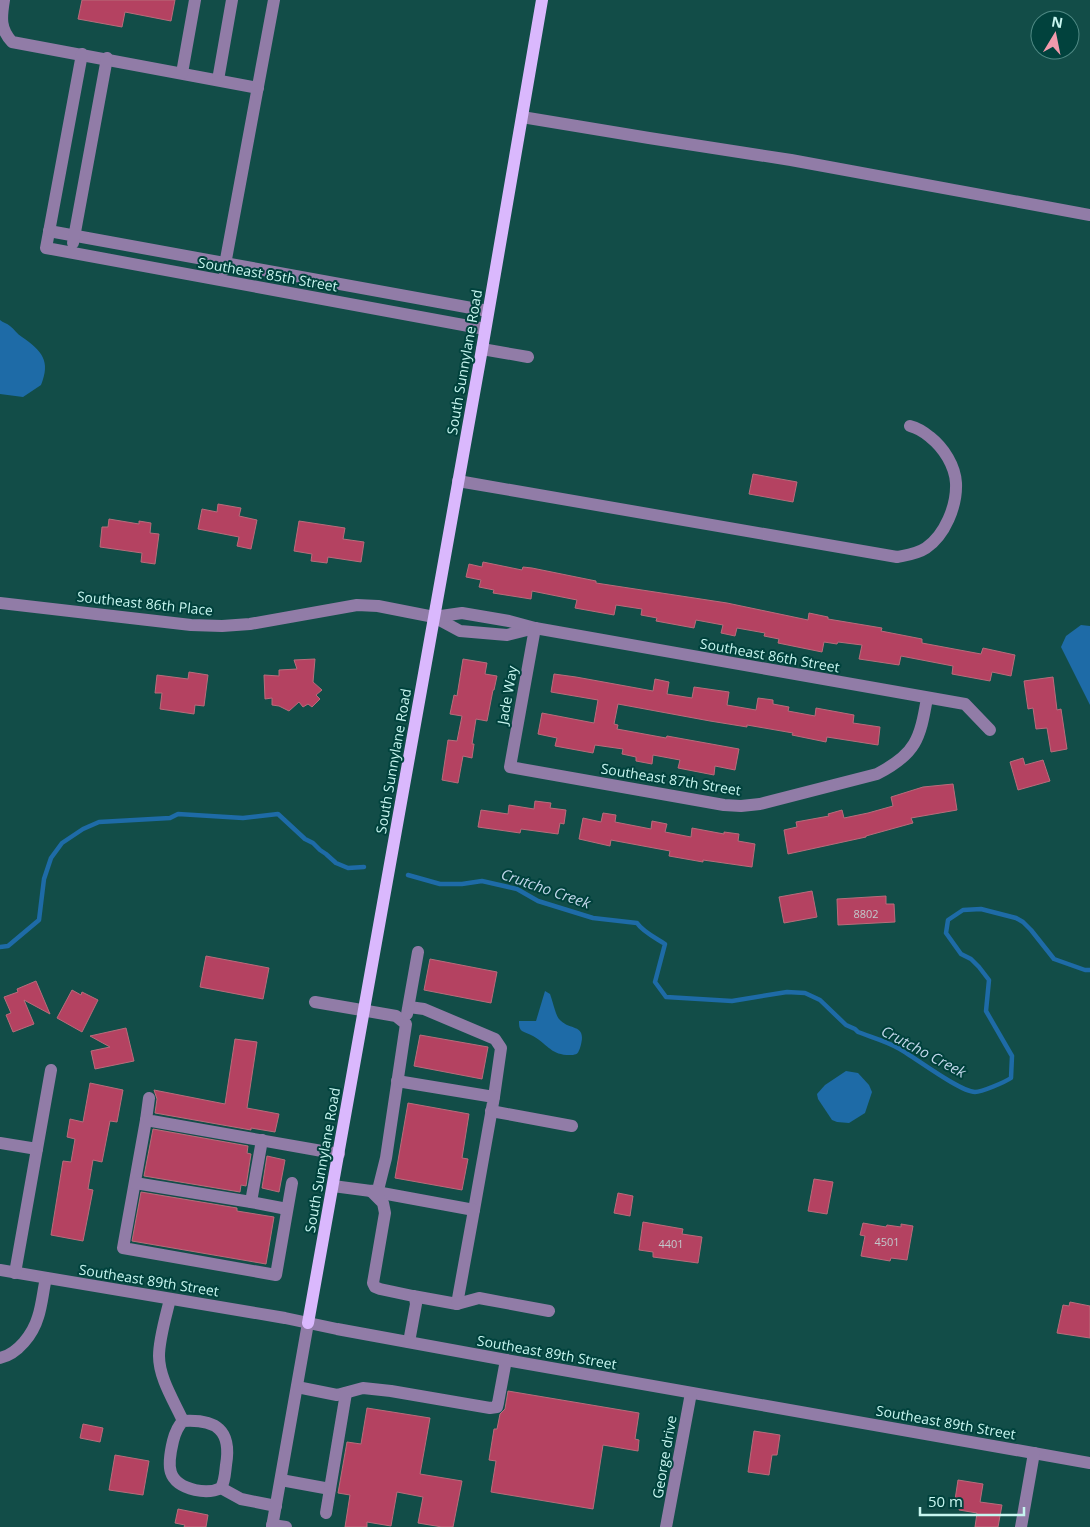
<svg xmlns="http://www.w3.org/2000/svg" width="1090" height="1527" font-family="'Open Sans',sans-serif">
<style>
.water{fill:#1e6ba7}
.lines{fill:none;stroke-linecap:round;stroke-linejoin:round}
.stream{stroke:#1e6ba7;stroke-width:4.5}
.building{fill:#b44261;stroke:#b86c7b}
.minor{stroke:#917ca7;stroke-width:12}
.major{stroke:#dab8fd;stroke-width:12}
.labels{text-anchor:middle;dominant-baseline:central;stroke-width:4;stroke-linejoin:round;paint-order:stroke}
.number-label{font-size:11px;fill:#c2c9cc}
.street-label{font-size:14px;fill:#c7f6f0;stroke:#01423d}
.water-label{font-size:15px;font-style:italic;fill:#c2d7eb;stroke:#01423d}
</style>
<rect width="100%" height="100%" fill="#124d48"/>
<g class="water">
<path d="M 0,320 C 3,323 7,323 10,326 C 14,329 17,334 22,337 C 42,351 51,361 41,385 L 23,397 L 0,394 Z"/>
<polygon points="1081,625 1090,626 1090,705 1061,647 1066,636"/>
<path d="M 545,991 L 550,994 C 552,999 556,1016 559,1019 C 570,1032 588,1022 580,1048 C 578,1053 578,1054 573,1055 C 551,1056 550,1046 533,1036 C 530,1034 525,1033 522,1031 C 519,1029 519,1024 519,1021 L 536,1021 Z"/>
<polygon points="846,1071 858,1073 869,1085 872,1092 865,1113 849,1123 837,1122 832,1120 818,1099 817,1094 825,1085"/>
</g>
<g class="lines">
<g class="stream">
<path d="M 408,875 L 440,884 L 462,884 L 482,881 L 517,889 L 538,901 L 593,918 L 637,923 C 643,932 656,938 665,944 L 655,982 L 666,997 L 732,1001 L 787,992 L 805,993 L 820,1000 L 846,1025 L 855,1029 L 858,1032 C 871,1037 886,1041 898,1048 C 913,1056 960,1092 975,1092 C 982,1092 1005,1082 1011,1078 L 1012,1056 L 986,1011 L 989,980 L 979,967 L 971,959 L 961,954 L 946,933 L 948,920 L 963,910 L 981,909 L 1016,918 L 1023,922 L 1031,930 L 1054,959 L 1085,970 L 1090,970"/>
<polyline points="0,947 8,946 39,920 44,879 51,858 62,843 83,829 99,822 170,818 178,814 243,818 278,814 305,839 313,843 320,850 326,854 336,863 348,868 364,867"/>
</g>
</g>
<g class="building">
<polygon points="82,0 175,0 171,21 125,12 122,27 78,19"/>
<polygon points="753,474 797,482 793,502 749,494"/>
<polygon points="218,504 241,508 239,516 257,520 251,549 237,546 239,537 198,529 202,509 217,512"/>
<polygon points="109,519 139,524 139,521 151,523 150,533 159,534 155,564 141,562 142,553 100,547 102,527 108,527"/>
<polygon points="299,521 345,528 343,539 364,542 361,562 328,557 327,563 311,561 312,554 294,551"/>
<polygon points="483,562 522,570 523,567 532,568 596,581 596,583 727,603 808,620 809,613 828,617 828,619 882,628 881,631 922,639 922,643 981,654 983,648 1015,655 1011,676 992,672 990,681 952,674 953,666 901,656 899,665 859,659 862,645 838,642 837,644 824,642 822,652 778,643 779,639 764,636 765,633 737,628 735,636 721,633 723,625 696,620 694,628 656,621 657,618 641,615 642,609 616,605 614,615 575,608 577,600 532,591 531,599 493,593 494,590 479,587 481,580 466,577 469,564 482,567"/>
<polygon points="315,659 313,682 322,690 316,695 320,699 312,707 308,704 303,707 299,702 289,711 279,706 272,705 272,698 265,699 264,675 279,676 279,670 297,669 294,660"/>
<polygon points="463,659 487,663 485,674 497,676 494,690 493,690 487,721 476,719 472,744 474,744 472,758 463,756 458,783 442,780 448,740 457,741 462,716 450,714 454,695 457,696"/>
<polygon points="189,672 208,675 204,706 195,705 194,714 160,709 162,693 155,693 157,675 188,679"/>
<polygon points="554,674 576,677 653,691 655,679 669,682 667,694 692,698 694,687 729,692 727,705 756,710 758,698 773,700 773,704 789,707 788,711 815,716 816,708 854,715 853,723 880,727 878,745 827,737 826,742 792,735 793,733 747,725 747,727 710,721 618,704 614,724 618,725 617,729 666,738 667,736 739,749 735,770 715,766 714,775 678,768 680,760 653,755 652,764 636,761 636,757 622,754 623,749 595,745 593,753 555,746 557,738 538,734 542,713 594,723 598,700 551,692"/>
<polygon points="1053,677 1057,710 1061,709 1067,749 1051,752 1047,728 1036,729 1033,708 1028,709 1024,681"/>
<polygon points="1023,758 1025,765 1043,760 1050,781 1018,790 1010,762"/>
<polygon points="953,784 957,810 911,818 913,823 866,836 866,837 788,854 784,830 797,827 796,822 829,816 828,814 842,810 844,818 868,813 893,806 891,797 923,787"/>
<polygon points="535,801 551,803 550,808 566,810 564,824 560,823 558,834 521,829 520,833 478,827 481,810 508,814 509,805 534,809"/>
<polygon points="603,813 616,815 615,822 651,829 652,821 667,824 665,832 691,837 692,828 724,834 724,832 739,834 738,841 755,844 752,867 703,860 703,862 669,856 670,851 611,840 610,846 579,839 583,818 601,822"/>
<polygon points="812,891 817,917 784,923 779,897"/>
<polygon points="886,896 886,904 894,904 895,922 838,925 837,899"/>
<polygon points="206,956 269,968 263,999 200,987"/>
<polygon points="430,959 497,972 491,1003 424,990"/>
<polygon points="36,981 50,1014 24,1000 34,1024 13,1032 6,1015 11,1013 4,997 18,992 17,989"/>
<polygon points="72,990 81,995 82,992 98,1000 82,1032 57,1018"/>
<polygon points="126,1028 134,1061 95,1069 91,1051 110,1047 90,1036"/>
<polygon points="420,1035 488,1047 482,1079 414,1066"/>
<polygon points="235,1039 257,1042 247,1108 279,1114 275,1132 251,1128 251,1130 155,1113 157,1099 154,1090 225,1104"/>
<polygon points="90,1083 123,1090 117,1122 110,1121 102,1162 93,1160 88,1189 93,1190 83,1241 51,1235 63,1161 71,1162 75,1139 67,1137 70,1119 83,1122"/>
<polygon points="408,1103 469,1114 462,1158 468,1159 462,1190 395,1178"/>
<polygon points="153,1129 248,1146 247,1153 251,1154 246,1186 241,1185 240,1192 144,1176"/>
<polygon points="267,1156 285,1160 279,1192 262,1188"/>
<polygon points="814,1179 833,1182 827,1214 808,1211"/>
<polygon points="141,1192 237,1208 237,1211 274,1217 266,1264 132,1241"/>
<polygon points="618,1193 633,1196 630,1216 614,1213"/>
<polygon points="643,1222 683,1229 682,1234 702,1237 698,1263 653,1257 653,1252 639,1250"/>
<polygon points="863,1223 886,1227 887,1225 901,1227 901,1224 913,1226 907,1260 891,1258 890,1261 861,1256 865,1236 860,1235"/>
<polygon points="1070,1302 1090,1306 1090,1338 1057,1333 1063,1305 1069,1306"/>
<polygon points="508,1391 639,1413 635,1439 639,1440 638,1451 603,1445 593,1509 491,1492 496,1461 489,1460 494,1429 497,1429 500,1414 505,1409"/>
<polygon points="367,1408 430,1418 420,1474 462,1481 453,1527 442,1527 418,1523 423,1497 397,1492 391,1526 367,1522 367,1527 345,1527 350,1495 338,1493 347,1442 361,1444"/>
<polygon points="83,1424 103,1428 100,1442 80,1438"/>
<polygon points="754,1431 780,1435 777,1455 772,1455 769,1475 748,1472"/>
<polygon points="115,1455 149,1461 143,1495 109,1490"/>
<polygon points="958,1480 983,1484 980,1502 1002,1505 998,1527 975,1527 977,1513 959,1510 961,1501 955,1500"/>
<polygon points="178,1509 208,1515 206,1527 184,1527 185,1525 175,1523"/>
</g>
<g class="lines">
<g class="minor">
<path d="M 4,0 C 1,18 0,29 12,42 L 258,88"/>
<polyline points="82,54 46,248 485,329"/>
<polyline points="182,73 195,0"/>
<polyline points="218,80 232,0"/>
<polyline points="522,117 649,138 791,160 1090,215"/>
<polyline points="49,231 488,311"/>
<polyline points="73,243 107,58"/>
<polyline points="224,270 274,0"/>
<polyline points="482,349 528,357"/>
<path d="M 458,481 L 897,557 C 907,555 917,554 926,548 C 945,535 957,506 956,483 C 955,466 944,448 930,437 C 924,432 918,428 910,426"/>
<polyline points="0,603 191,625 222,626 250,624 357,605 378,606 434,617 460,631 507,635 531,629"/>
<polyline points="434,617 462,613 509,621 535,628 965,704 990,730"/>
<path d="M 535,628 L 510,767 L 724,805 L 741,806 L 760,804 L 877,774 C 916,754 920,739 927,698"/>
<polyline points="315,1002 396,1016 406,1024 386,1158 378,1190 371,1191 333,1186"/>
<polyline points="409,1007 424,1009 495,1039 501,1048 494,1097"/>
<polyline points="407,1014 418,952"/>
<polyline points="397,1081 494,1097 474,1210"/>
<polyline points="149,1098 146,1120 339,1154"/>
<polyline points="491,1111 572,1126"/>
<polyline points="146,1120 123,1248 276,1275 292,1183"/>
<polyline points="0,1143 37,1149"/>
<polyline points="135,1183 251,1202 262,1140"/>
<polyline points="371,1191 474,1210 457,1304 413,1296"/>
<polyline points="371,1191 383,1203 385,1213 373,1283 375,1287 380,1289 413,1296 415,1298 416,1304 409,1342"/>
<polyline points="251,1202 287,1209"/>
<polyline points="0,1270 285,1318 337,1329 506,1360 1090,1463"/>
<polyline points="15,1273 51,1070"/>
<path d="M 170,1299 C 166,1316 159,1339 159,1356 C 159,1378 174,1401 183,1421 C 216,1419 232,1430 226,1465 C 225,1473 225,1481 221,1488 C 213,1492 204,1492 195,1490 C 166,1483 167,1466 173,1441 C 175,1433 177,1427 183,1421"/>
<polyline points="457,1304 479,1298 549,1311"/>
<path d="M 0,1358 C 18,1354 33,1334 38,1317 C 42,1305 43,1291 46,1278"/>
<polyline points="297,1387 337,1395 363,1388 391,1391 490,1408 497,1407 498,1403 506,1360"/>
<polyline points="281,1480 330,1489"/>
<polyline points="221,1488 241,1499 276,1506"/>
<polyline points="326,1513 346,1393"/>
<polyline points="272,1525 286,1527"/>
<polyline points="272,1527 308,1323"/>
<polyline points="666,1527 691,1393"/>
<polyline points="1021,1527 1034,1453"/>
</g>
<polyline class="major" points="308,1323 482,349 542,0"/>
</g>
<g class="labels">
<g class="number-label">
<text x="866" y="913">8802</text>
<text x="887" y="1241">4501</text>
<text x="671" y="1243">4401</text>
</g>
<g class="street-label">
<text transform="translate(268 274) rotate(10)">Southeast 85th Street</text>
<text transform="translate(464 362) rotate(-80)">South Sunnylane Road</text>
<text transform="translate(145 603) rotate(6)">Southeast 86th Place</text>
<text transform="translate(770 655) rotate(10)">Southeast 86th Street</text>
<text transform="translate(507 695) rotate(-80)">Jade Way</text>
<text transform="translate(393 761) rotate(-80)">South Sunnylane Road</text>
<text transform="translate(671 779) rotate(9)">Southeast 87th Street</text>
<text transform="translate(322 1160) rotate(-80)">South Sunnylane Road</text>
<text transform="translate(149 1280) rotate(9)">Southeast 89th Street</text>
<text transform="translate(547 1352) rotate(10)">Southeast 89th Street</text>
<text transform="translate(946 1422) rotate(10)">Southeast 89th Street</text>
<text transform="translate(664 1457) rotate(-80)">George drive</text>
</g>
<g class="water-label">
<text transform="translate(546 888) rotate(19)">Crutcho Creek</text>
<text transform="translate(924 1051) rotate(28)">Crutcho Creek</text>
</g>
</g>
<g transform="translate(1055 35) rotate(10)"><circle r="24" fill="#01423d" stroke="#508a85"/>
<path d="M0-4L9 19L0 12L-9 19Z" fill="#f39aac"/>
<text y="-8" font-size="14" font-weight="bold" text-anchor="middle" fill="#c7f6f0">N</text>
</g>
<path d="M920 1507v8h104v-8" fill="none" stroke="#c7f6f0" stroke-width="2.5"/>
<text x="928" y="1507" font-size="15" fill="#c7f6f0" stroke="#01423d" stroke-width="4" paint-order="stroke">50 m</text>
</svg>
